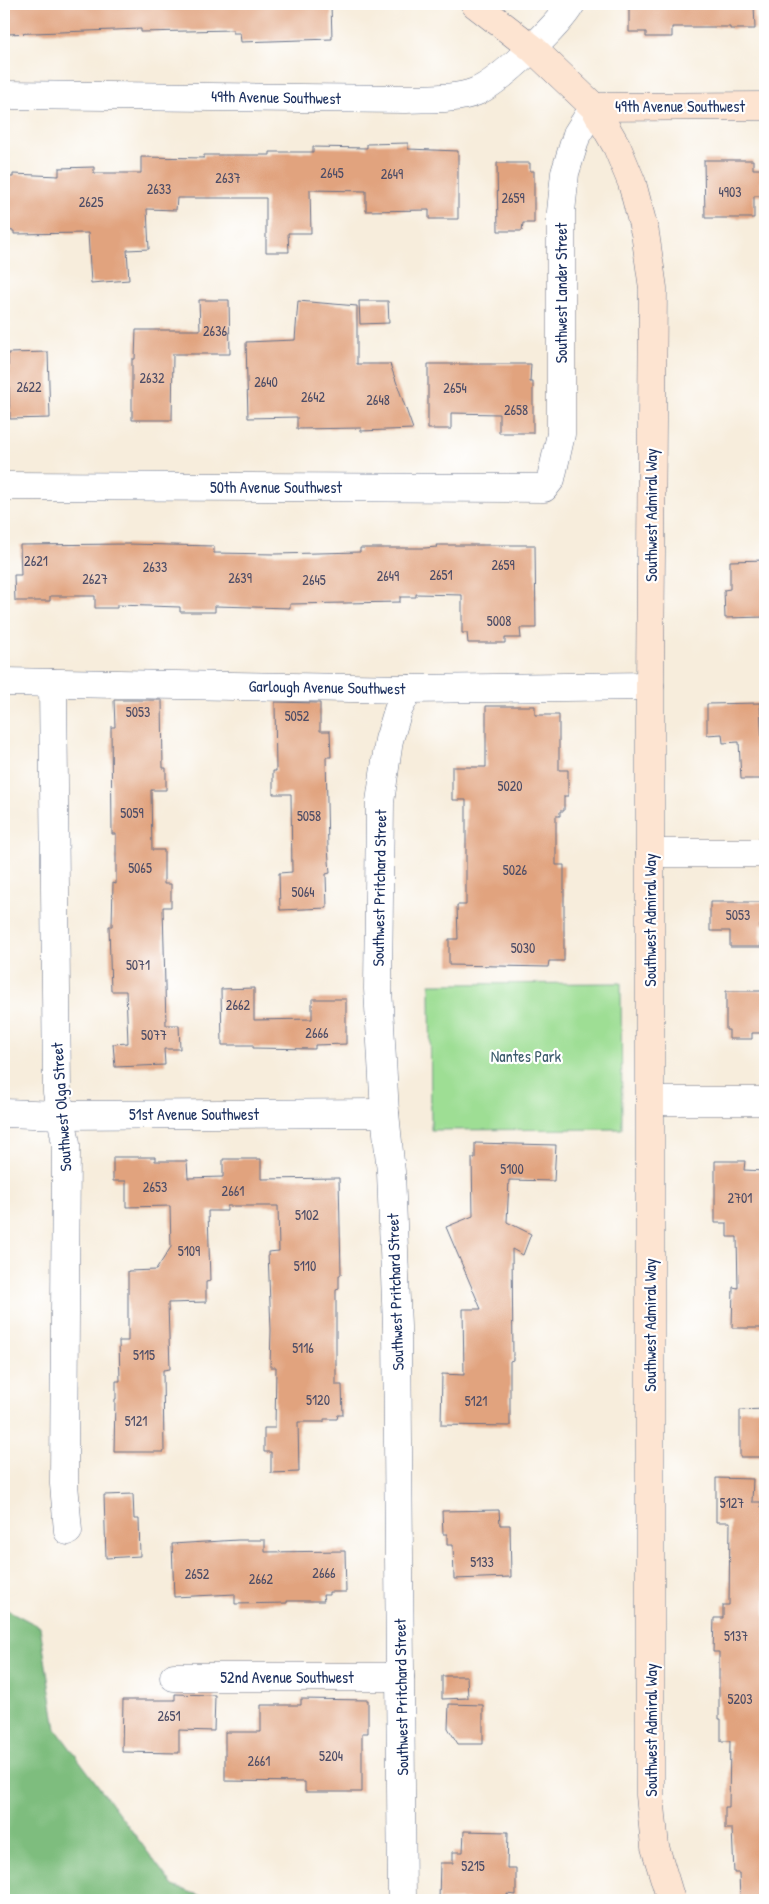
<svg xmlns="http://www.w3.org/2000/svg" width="769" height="1904" font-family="'Patrick Hand',sans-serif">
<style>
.green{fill:#9ede94;stroke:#5c8679}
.forest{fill:#7ebd7e;stroke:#4c766e}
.building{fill:#e1a37e}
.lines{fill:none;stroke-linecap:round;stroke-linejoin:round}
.street-casing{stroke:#68728a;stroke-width:29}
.secondary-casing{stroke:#68728a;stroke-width:29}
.street{stroke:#fff;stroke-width:28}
.secondary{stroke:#fde4d1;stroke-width:28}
.labels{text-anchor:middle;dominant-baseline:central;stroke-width:4.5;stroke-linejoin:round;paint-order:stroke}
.number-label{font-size:14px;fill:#4c4c66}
.street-label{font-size:16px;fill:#1b2f5e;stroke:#fff}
.park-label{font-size:16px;fill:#3c5b6c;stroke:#fff}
</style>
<rect width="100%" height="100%" fill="#fff"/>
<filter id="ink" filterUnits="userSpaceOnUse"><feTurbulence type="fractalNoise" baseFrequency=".02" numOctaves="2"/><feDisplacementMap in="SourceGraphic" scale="10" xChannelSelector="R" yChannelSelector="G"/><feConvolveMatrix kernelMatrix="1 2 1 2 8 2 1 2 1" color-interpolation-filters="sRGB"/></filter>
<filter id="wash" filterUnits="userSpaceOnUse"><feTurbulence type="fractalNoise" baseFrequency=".0096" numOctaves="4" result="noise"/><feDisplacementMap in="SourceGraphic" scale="20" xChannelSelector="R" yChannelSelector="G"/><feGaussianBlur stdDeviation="1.12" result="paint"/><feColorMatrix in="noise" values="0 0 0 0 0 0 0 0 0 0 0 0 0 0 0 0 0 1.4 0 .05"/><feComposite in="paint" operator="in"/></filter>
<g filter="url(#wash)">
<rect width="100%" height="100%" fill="#f7eddc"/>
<polygon class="green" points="621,983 622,1129 431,1130 430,984"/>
<polygon class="forest" points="4,1608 40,1627 56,1729 173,1886 212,1900 4,1900"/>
<g id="blocks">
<g class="building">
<polygon points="6,4 331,4 332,39 241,42 240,33 233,33 233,30 141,32 141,29 7,34"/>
<polygon points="629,4 754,4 755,29 730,29 730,27 672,27 672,37 646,37 646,32 629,32"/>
<polygon points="408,143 408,149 458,151 458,219 429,219 429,210 366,211 366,191 310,190 311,233 288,233 289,252 266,252 266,198 177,198 176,210 147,209 149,249 127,250 129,280 91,283 88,233 14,234 14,231 4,230 4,177 13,177 13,174 59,176 59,168 94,167 94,173 141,173 141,157 204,158 204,155 270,155 270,152 313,152 313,147 367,148 367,144"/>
<polygon points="704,160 753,160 753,169 761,169 761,196 754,196 754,218 705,218"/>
<polygon points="497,163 530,163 530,171 534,171 534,223 523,223 522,231 498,231"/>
<polygon points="199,300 229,300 230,354 173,354 172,420 132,420 132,359 135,359 136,330 200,330"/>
<polygon points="298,301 357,306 357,364 390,364 413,429 361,431 361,428 297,429 297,417 248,418 246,342 295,340"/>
<polygon points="359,301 388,301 389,323 360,324"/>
<polygon points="48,352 50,418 10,419 8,353"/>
<polygon points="428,364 531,364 530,382 533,382 533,433 499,433 499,414 451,413 451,429 428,429"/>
<polygon points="128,544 214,546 214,553 275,554 360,552 360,548 425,548 437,547 436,545 535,545 536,628 520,628 521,638 505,638 505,643 468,643 467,633 462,633 462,595 416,594 416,597 400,597 400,602 290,604 290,608 215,606 215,612 180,612 180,607 117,605 117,608 95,608 95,596 50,596 50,601 15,601 14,575 21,575 20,545"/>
<polygon points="765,560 765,617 725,618 724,590 730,589 730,561"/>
<polygon points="114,700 162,700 163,768 166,768 166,790 151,790 152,850 164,850 164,884 171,884 171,907 163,907 166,1025 179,1025 180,1049 164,1049 165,1065 115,1067 113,1044 128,1043 126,991 111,991 109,926 112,926 113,883 116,884 116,834 112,834 111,727 115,727"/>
<polygon points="275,702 320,703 320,731 330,731 331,757 326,757 328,848 330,873 326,874 327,908 280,910 279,873 292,872 291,794 273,794 273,771 276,771"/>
<polygon points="760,703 762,743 765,743 765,779 741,779 739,742 723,743 722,734 707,735 707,704"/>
<polygon points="486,706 535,706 535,715 559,715 559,770 568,770 568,796 564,796 564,811 560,811 560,816 556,816 556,865 564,865 564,961 549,961 548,967 449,965 449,939 458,939 457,905 466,905 466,800 452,800 452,767 486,767"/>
<polygon points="710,902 765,902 765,925 760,925 761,947 730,947 730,931 710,931"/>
<polygon points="254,988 254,1020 312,1019 312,999 346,999 346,1044 315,1045 315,1049 253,1048 253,1045 222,1045 221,989"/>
<polygon points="726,991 765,991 765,1033 752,1033 752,1039 729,1039 729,1030 726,1030"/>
<polygon points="475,1143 556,1145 554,1181 509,1180 507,1222 531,1234 523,1255 512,1249 513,1360 510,1361 510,1426 441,1425 442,1374 464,1375 463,1309 481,1309 446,1227 473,1216 472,1158 475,1158"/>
<polygon points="113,1157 155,1157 155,1161 187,1161 188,1178 223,1177 223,1159 261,1159 261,1179 339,1178 341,1275 339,1275 339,1289 336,1290 336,1385 342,1385 343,1415 338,1415 337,1419 324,1419 324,1422 298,1422 299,1472 271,1473 271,1452 264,1452 264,1428 275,1428 276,1367 270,1367 271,1330 268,1252 279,1251 278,1206 227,1206 227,1211 208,1211 210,1281 206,1282 206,1302 168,1303 170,1369 163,1370 164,1452 114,1452 115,1399 116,1399 116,1381 120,1381 119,1341 128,1341 128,1271 156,1270 171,1247 170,1206 126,1207 126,1181 113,1181"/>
<polygon points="715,1161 745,1161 744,1170 765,1171 764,1273 765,1273 765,1328 732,1328 733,1287 738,1288 737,1237 727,1237 727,1223 715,1223"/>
<polygon points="765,1409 765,1457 740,1457 740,1410"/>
<polygon points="716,1478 753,1479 752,1502 761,1502 761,1507 763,1507 763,1551 765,1551 765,1900 740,1900 739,1873 734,1873 732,1829 725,1829 725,1807 729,1807 730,1741 721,1741 721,1719 719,1719 719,1652 713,1652 714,1618 723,1618 723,1605 729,1605 730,1522 716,1522"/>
<polygon points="133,1494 134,1519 139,1519 140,1556 106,1558 104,1495"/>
<polygon points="499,1510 500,1525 510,1525 511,1577 454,1579 453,1545 447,1545 447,1534 443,1534 442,1511"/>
<polygon points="238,1540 265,1540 265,1552 345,1551 346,1592 329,1592 329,1595 323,1595 324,1601 287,1601 287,1603 235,1604 235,1594 174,1597 172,1544"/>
<polygon points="442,1676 467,1676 468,1698 442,1699"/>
<polygon points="175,1694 215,1695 214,1731 179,1730 179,1753 122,1752 123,1700 175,1700"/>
<polygon points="301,1699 368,1700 368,1733 362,1733 362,1792 305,1792 305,1782 225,1781 225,1732 261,1732 261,1705 301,1705"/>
<polygon points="449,1704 483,1705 483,1744 458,1744 448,1728"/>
<polygon points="464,1831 508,1832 507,1868 516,1868 516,1895 507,1894 508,1899 439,1900 440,1863 453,1863 453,1852 463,1852"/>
</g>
</g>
</g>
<g filter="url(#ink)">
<use href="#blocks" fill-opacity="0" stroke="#68728a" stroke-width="1"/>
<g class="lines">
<g class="street-casing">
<g id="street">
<path d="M 4,95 L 406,99 C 428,98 455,100 475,92 C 499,83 559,25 571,4"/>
<polyline points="4,486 544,488 551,479 561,434 561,212 565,173 577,134 594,107"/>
<polyline points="4,682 409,689 650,686"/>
<polyline points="53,683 57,1092 66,1144 64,1484 68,1531"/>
<polyline points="650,853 765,853"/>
<polyline points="650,1101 765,1101"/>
<polyline points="4,1113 61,1115 385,1113"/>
<polyline points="174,1677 400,1677"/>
<polyline points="402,1900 397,1327 391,1172 385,1113 378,989 380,802 389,740 398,710 409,689"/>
</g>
</g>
<g class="secondary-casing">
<g id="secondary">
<polyline points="475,4 532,48 594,107 617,147 632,183 645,233 653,288 650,686 650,1795 655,1847 671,1900"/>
<polyline points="594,107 765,106"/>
</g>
</g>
<use href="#street" class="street"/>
<use href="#secondary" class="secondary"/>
</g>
</g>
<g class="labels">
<g class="number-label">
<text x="332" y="172">2645</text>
<text x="392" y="173">2649</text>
<text x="228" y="177">2637</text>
<text x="159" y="188">2633</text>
<text x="730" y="191">4903</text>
<text x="513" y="197">2659</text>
<text x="91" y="201">2625</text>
<text x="215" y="330">2636</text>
<text x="152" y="377">2632</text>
<text x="266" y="381">2640</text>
<text x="29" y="386">2622</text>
<text x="455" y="387">2654</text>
<text x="313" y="396">2642</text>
<text x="378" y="399">2648</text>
<text x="516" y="409">2658</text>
<text x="36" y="560">2621</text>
<text x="503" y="564">2659</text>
<text x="155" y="566">2633</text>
<text x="441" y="574">2651</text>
<text x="388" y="575">2649</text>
<text x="240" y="577">2639</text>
<text x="95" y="578">2627</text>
<text x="314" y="579">2645</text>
<text x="499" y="620">5008</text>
<text x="138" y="711">5053</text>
<text x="297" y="715">5052</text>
<text x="510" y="785">5020</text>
<text x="132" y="812">5059</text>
<text x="309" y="815">5058</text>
<text x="140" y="867">5065</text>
<text x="515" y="869">5026</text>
<text x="303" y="891">5064</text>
<text x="738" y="914">5053</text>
<text x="523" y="947">5030</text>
<text x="138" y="964">5071</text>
<text x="238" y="1004">2662</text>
<text x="317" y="1032">2666</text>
<text x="154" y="1034">5077</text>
<text x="512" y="1168">5100</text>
<text x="155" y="1186">2653</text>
<text x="233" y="1190">2661</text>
<text x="740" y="1197">2701</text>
<text x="307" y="1214">5102</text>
<text x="189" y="1250">5109</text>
<text x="305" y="1265">5110</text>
<text x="303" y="1347">5116</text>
<text x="144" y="1354">5115</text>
<text x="318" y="1399">5120</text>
<text x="476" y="1400">5121</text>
<text x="136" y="1420">5121</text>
<text x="732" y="1502">5127</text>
<text x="482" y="1561">5133</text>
<text x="324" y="1572">2666</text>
<text x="197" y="1573">2652</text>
<text x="261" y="1578">2662</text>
<text x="736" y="1635">5137</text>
<text x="740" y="1698">5203</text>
<text x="169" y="1715">2651</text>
<text x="331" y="1755">5204</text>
<text x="259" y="1760">2661</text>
<text x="473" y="1865">5215</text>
</g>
<g class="street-label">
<text transform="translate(276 97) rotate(1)">49th Avenue Southwest</text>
<text x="680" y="106">49th Avenue Southwest</text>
<text transform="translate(561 293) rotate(-90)">Southwest Lander Street</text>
<text x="276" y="487">50th Avenue Southwest</text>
<text transform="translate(651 515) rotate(-90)">Southwest Admiral Way</text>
<text transform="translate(327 687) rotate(1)">Garlough Avenue Southwest</text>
<text transform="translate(379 888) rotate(-89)">Southwest Pritchard Street</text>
<text transform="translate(650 920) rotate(-90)">Southwest Admiral Way</text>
<text transform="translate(61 1107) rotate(-94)">Southwest Olga Street</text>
<text x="194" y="1114">51st Avenue Southwest</text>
<text transform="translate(395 1292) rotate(-92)">Southwest Pritchard Street</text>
<text transform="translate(650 1325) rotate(-90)">Southwest Admiral Way</text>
<text x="287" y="1677">52nd Avenue Southwest</text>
<text transform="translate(401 1697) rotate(-91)">Southwest Pritchard Street</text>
<text transform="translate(651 1730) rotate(-90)">Southwest Admiral Way</text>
</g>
<g class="park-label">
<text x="526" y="1056">Nantes Park</text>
</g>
</g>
<rect width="769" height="1904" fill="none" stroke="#fff" stroke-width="20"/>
</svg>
